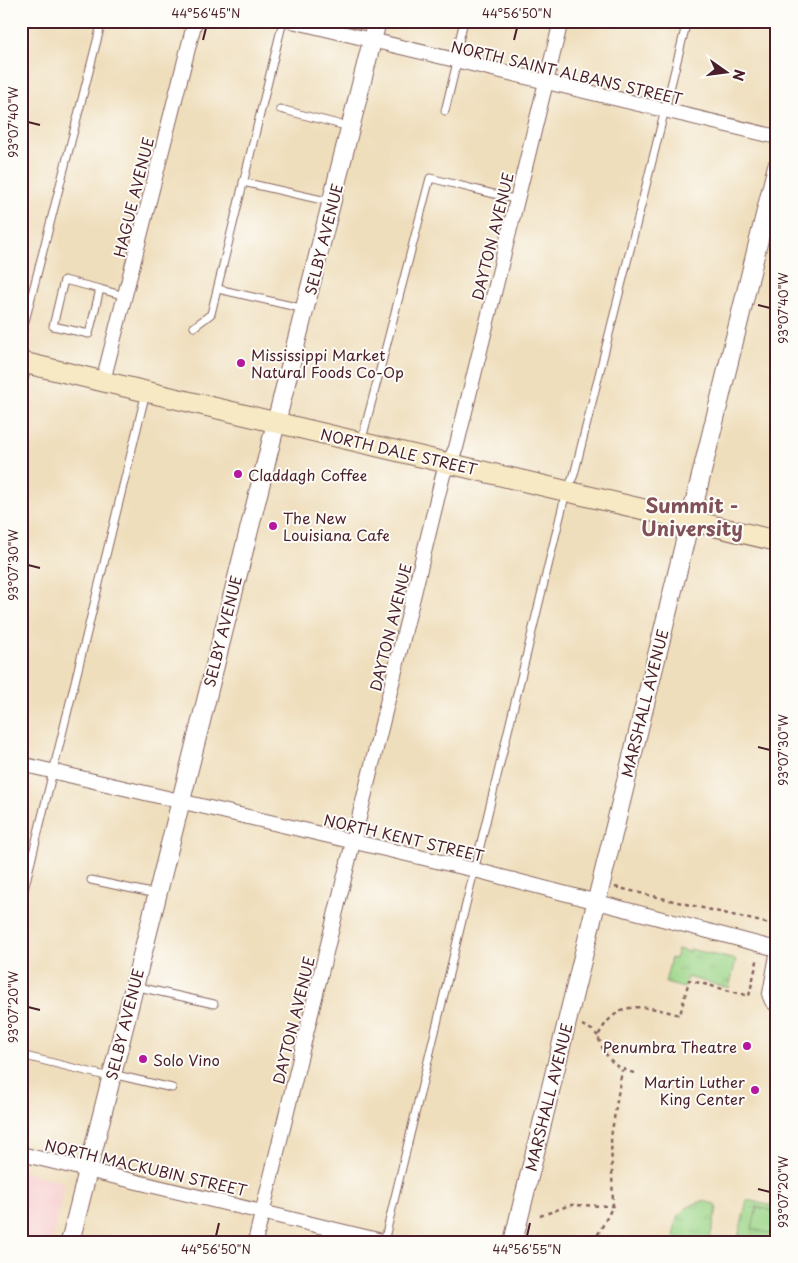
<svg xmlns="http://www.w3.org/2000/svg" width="798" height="1263" font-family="'Playpen Sans',sans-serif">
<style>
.built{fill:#f7cfd0}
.park{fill:url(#park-tufts);stroke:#737a5a}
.pitch{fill:#9cd588;stroke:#737a5a}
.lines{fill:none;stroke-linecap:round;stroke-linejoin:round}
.service-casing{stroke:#84625e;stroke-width:9}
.minor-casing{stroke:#84625e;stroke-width:16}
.tertiary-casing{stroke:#84625e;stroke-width:20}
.secondary-casing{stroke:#84625e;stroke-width:22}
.path{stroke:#84625e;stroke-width:2.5;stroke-dasharray:4 4;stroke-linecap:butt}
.service{stroke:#fff;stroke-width:7}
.minor{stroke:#fff;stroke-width:14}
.tertiary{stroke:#fff;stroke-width:18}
.secondary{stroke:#f6e9c3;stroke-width:20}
.ticks{fill:none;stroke:#4a1f2b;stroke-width:2}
.poi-dot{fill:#b5179e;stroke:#fdfcf7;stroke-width:2}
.labels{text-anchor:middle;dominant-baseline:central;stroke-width:4;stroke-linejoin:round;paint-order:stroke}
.street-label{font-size:15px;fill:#4a1f2b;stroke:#fdfcf7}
.poi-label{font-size:15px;fill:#4a1f2b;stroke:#fdfcf7;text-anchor:start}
.district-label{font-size:20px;font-weight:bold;fill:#805159;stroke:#fdfcf7}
.neatline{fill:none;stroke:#4a1f2b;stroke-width:2}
.ticks-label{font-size:12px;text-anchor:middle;fill:#4a1f2b}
</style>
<defs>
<pattern id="park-tufts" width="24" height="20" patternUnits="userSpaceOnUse" patternTransform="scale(1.25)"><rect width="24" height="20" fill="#9cd588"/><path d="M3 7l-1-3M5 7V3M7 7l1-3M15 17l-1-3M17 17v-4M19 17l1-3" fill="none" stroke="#88b676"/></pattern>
</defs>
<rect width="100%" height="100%" fill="#fdfcf7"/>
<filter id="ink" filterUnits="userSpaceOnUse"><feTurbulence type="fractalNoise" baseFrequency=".02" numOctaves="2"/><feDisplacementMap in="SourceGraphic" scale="10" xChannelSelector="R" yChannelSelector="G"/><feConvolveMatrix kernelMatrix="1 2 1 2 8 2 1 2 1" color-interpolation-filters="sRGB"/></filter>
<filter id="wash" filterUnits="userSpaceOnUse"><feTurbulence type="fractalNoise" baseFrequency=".0096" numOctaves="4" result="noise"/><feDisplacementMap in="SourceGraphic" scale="20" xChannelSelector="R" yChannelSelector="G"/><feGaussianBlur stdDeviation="1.12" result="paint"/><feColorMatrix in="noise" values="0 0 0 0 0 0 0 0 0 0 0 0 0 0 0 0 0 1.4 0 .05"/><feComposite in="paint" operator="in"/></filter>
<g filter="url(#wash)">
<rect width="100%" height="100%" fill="#efdebc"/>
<polygon class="built" points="21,1171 65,1183 51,1242 21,1242"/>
<g class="park">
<polygon points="678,949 689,952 690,949 736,960 729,988 687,977 684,988 665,983 671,958 675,959"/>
<polygon points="747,1200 777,1207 777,1242 737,1242"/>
<path d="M 703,1201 L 714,1204 L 717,1209 L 709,1242 L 675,1242 C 672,1219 681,1207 703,1201 Z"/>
</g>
<polygon class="pitch" points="757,1207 777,1212 777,1235 752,1229"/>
</g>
<g filter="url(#ink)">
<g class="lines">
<g class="service-casing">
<g id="service">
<polyline points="454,61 464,21"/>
<polyline points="280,109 350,127"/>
<polyline points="445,111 457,62"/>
<polyline points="243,182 331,202"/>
<polygon points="64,280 100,289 89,334 53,326"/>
<polyline points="100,289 125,296"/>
<polyline points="218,289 305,309"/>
<polyline points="194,327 211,314 283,21"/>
<polyline points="21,337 102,21"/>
<polyline points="362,439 430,178 518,200"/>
<polyline points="91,880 156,894"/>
<polyline points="21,902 146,392"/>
<polyline points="775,946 766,996 769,1003 777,1010"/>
<polyline points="134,986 214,1004"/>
<polyline points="21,1055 110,1077"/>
<polyline points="112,1074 172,1088"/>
<polyline points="384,1242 566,492 574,475 687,21"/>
</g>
</g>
<g class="minor-casing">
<g id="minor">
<polyline points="292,21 777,137"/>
<polyline points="21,377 25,363"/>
<polyline points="103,381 195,21"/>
<polyline points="21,764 475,870 769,947 777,946"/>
<polyline points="21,1154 386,1242"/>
<polyline points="255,1242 443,475 456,448 561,21"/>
</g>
</g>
<g class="tertiary-casing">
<g id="tertiary">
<polyline points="70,1242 377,21"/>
<polyline points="513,1242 777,166"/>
</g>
</g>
<g class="secondary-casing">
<path id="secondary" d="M 21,362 C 273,421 525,480 777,541"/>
</g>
<g class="path">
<polyline points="615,887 774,925 777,930"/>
<polyline points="582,1025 592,1030 598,1036"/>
<path d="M 634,1073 C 614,1068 604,1056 598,1036 C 618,997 645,1006 680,1015 L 689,980 L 749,996 L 758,957"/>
<polyline points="540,1216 570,1205 613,1206"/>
<polyline points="594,1242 613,1206 611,1137 622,1070"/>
</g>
<use href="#service" class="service"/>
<use href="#minor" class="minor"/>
<use href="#tertiary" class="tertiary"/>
<use href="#secondary" class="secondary"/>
</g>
</g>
<path class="ticks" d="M 203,40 L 206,28M 514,40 L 517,28M 28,122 L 40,125M 758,305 L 770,308M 28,565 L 40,568M 758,747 L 770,750M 28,1007 L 40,1010M 758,1189 L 770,1192M 216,1236 L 219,1223M 527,1236 L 530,1223"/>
<g class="poi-dot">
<circle cx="241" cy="363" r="5"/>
<circle cx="238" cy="474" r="5"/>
<circle cx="273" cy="526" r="5"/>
<circle cx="747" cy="1046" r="5"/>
<circle cx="143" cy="1059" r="5"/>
<circle cx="755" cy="1090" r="5"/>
</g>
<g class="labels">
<g class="street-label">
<text transform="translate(567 72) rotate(13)">NORTH SAINT ALBANS STREET</text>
<text transform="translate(133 197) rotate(-76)">HAGUE AVENUE</text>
<text transform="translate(492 236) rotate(-76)">DAYTON AVENUE</text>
<text transform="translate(323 239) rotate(-76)">SELBY AVENUE</text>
<text transform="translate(399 451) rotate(13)">NORTH DALE STREET</text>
<text transform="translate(390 627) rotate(-76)">DAYTON AVENUE</text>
<text transform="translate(222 631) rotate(-76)">SELBY AVENUE</text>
<text transform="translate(644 703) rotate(-76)">MARSHALL AVENUE</text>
<text transform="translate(404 837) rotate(13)">NORTH KENT STREET</text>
<text transform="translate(293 1020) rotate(-76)">DAYTON AVENUE</text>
<text transform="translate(124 1024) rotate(-76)">SELBY AVENUE</text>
<text transform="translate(548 1097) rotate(-76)">MARSHALL AVENUE</text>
<text transform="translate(146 1167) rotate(13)">NORTH MACKUBIN STREET</text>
</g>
<g class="poi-label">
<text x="251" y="354">Mississippi Market<tspan x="251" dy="17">Natural Foods Co-Op</tspan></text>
<text x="248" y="474">Claddagh Coffee</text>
<text x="283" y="517">The New<tspan x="283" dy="17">Louisiana Cafe</tspan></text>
<text x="737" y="1046" text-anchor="end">Penumbra Theatre</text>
<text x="153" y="1059">Solo Vino</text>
<text x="745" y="1081" text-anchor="end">Martin Luther<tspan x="745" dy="17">King Center</tspan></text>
</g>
<g class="district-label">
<text x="692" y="505">Summit -<tspan x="692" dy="23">University</tspan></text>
</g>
</g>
<rect width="798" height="1263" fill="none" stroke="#fdfcf7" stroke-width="55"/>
<g transform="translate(726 72) rotate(104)" stroke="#fdfcf7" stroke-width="4" paint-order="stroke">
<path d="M0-4L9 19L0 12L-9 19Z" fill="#4a1f2b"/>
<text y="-8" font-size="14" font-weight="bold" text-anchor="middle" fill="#4a1f2b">N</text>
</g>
<rect x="28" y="28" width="742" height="1208" class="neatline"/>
<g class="ticks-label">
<text x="206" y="18">44°56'45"N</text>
<text x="517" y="18">44°56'50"N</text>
<text transform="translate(14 122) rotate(-90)" y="4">93°07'40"W</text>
<text transform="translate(784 308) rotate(-90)" y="4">93°07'40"W</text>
<text transform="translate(14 565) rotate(-90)" y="4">93°07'30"W</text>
<text transform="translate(784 750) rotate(-90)" y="4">93°07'30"W</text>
<text transform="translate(14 1007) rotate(-90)" y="4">93°07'20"W</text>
<text transform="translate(784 1192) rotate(-90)" y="4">93°07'20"W</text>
<text x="216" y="1254">44°56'50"N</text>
<text x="527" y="1254">44°56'55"N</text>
</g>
</svg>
